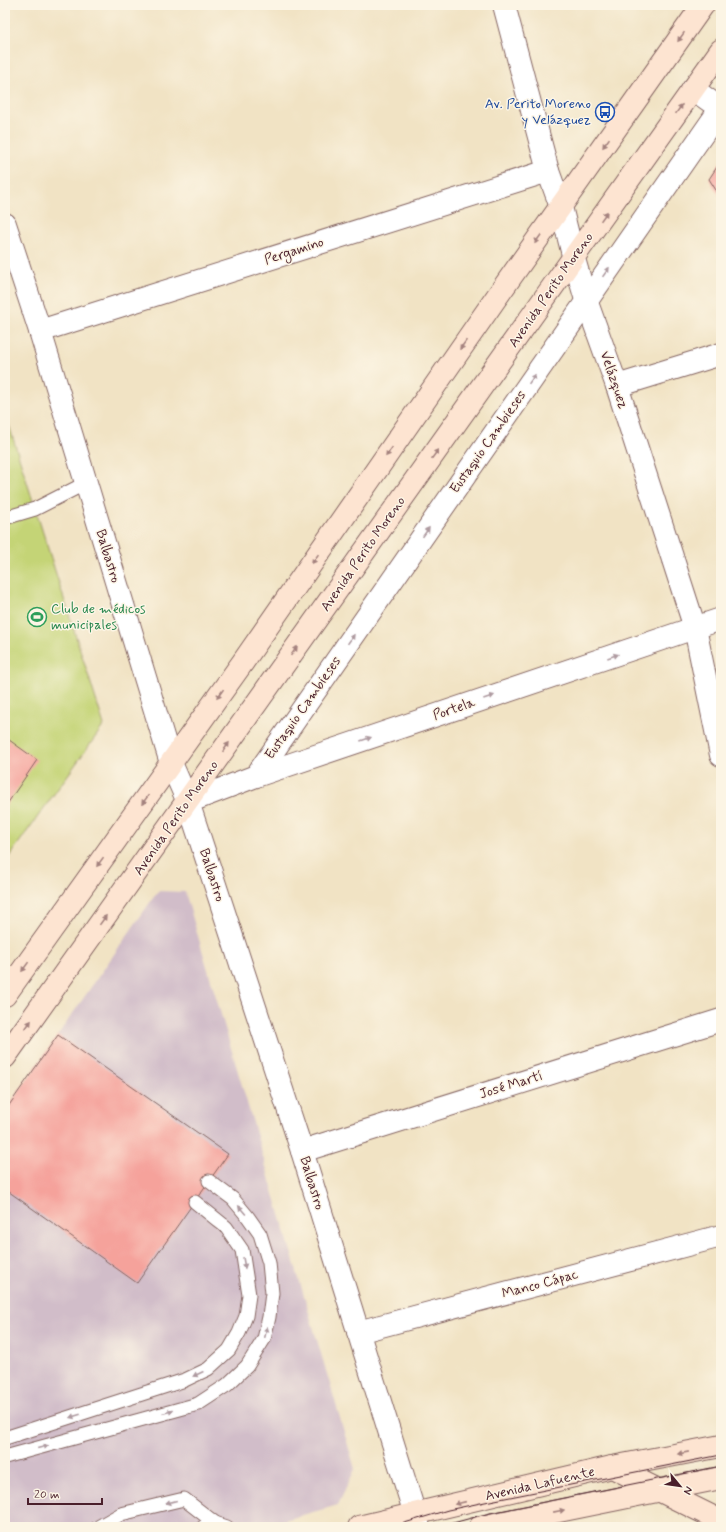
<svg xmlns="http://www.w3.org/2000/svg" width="726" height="1532" font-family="Mynerve,sans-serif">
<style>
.industrial{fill:#d1bdc9}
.green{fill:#c4d476;stroke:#877a50}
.building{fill:#f5a29b}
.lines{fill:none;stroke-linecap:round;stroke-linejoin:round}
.lane-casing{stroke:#846461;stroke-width:15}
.street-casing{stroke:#846461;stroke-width:24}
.secondary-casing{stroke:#846461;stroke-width:24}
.lane{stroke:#fff;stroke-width:13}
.street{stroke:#fff;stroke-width:22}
.secondary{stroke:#fde4d1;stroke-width:22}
.tram{stroke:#4a1f2b;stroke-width:1}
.oneway{fill:#a4827e}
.oneway2{fill:#ae9aa0}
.labels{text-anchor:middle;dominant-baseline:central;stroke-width:3;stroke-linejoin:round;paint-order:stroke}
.transit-label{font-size:14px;fill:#164399;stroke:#fcf5e5;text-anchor:end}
.street-label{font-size:14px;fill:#4a1f2b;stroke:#fcf5e5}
.leisure-label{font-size:14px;fill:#27864d;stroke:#fcf5e5;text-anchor:start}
</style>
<rect width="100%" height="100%" fill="#fcf5e5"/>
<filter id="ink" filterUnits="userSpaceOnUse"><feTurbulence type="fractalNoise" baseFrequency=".025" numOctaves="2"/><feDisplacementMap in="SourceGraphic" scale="8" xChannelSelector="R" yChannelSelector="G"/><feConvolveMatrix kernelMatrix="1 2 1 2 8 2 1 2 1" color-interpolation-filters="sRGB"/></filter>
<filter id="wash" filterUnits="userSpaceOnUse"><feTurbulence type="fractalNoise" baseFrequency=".012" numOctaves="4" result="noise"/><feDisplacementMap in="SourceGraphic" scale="16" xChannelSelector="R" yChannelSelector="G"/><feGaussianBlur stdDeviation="0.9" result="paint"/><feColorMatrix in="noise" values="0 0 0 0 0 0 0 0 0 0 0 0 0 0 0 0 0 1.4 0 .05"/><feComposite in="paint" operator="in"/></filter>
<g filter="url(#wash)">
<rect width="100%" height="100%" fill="#f1e3c4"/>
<polygon class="industrial" points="158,891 185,892 355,1469 338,1505 260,1527 5,1527 5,1111"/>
<polygon class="green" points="5,413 104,725 5,862"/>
<g id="blocks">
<g class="building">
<polygon points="721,161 721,198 709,179"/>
<polygon points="5,737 37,760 5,807"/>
<polygon points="58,1035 228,1154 137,1283 5,1189 5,1111"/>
</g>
</g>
</g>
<g filter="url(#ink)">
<use href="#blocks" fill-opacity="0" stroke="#846461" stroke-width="1"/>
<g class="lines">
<g class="lane-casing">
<g id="lane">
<polyline points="5,518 35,509 86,483"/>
<polyline points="5,1438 185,1380 208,1369 229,1350 239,1333 246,1316 249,1295 242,1250 226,1227 195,1202"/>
<polyline points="5,1457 198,1404 227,1385 247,1366 264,1339 269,1317 272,1293 269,1263 260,1234 248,1217 233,1199 209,1181"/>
<polyline points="98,1527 121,1514 184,1499 215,1523"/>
<polyline points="203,1527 215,1523 227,1527"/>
</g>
</g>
<g class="street-casing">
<g id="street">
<polyline points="504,5 548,171 561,207 574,259 586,300 617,386 695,628 721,755"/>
<polyline points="693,89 721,109"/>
<polyline points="5,224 40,331 171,763 188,802 302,1151 419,1527"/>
<polyline points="40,331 548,171"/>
<polyline points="617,386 721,354"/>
<polyline points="256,776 721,108"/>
<polyline points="188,802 256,776 721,619"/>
<polyline points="302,1151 721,1020"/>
<polyline points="358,1332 721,1236"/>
</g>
</g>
<g class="secondary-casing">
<g id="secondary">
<polyline points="5,995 243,662 496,298 703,5"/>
<polyline points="5,1057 721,50"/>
<polyline points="612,1467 721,1521"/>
<polyline points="359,1527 612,1467 721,1446"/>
<polyline points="480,1527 721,1478"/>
</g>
</g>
<use href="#lane" class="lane"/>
<use href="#street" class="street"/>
<use href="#secondary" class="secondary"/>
<g class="tram">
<polyline points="391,1527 448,1510 485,1502 721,1455"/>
<polyline points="438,1527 490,1513 721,1466"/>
</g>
</g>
<defs><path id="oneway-solid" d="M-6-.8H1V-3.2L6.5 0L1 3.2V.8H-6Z"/></defs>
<g class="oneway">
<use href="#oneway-solid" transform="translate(681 37) rotate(125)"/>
<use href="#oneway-solid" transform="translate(679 109) rotate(-55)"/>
<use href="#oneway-solid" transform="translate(606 143) rotate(125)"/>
<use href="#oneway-solid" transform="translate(604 216) rotate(-55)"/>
<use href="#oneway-solid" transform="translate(538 239) rotate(125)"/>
<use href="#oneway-solid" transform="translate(463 345) rotate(125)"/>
<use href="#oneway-solid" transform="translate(389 452) rotate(125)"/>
<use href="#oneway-solid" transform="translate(435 454) rotate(-55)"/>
<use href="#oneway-solid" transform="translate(315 559) rotate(125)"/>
<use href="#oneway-solid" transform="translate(294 651) rotate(-55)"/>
<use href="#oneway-solid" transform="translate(220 694) rotate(126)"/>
<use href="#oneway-solid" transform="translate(226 747) rotate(-55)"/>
<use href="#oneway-solid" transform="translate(145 800) rotate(126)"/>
<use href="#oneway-solid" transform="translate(100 862) rotate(126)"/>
<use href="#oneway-solid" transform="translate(103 920) rotate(-54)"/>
<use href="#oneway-solid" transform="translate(25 967) rotate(126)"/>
<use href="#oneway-solid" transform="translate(28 1025) rotate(-54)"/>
<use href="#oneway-solid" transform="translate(683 1453) rotate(169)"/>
<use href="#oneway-solid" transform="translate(460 1503) rotate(167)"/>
<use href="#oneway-solid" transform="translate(559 1511) rotate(-11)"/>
</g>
<g class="oneway2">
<use href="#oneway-solid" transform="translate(606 272) rotate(-55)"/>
<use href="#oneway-solid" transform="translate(532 379) rotate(-55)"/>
<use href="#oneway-solid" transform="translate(426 532) rotate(-55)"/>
<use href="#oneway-solid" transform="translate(351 639) rotate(-55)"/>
<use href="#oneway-solid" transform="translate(613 656) rotate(-19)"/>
<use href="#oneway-solid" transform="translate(489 697) rotate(-19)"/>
<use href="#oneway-solid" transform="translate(366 739) rotate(-19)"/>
<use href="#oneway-solid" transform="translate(242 1210) rotate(-130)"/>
<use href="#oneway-solid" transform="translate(244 1263) rotate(80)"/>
<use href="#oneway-solid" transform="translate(266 1332) rotate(-77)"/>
<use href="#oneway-solid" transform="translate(198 1374) rotate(155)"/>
<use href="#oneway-solid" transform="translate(168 1412) rotate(-15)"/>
<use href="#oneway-solid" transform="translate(75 1416) rotate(162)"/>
<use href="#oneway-solid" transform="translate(43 1447) rotate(-15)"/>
<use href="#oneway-solid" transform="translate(171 1502) rotate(166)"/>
</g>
</g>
<defs>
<g id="bus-ring" transform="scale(1)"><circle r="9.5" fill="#fcf5e5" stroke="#1a4fb4" stroke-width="1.5"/><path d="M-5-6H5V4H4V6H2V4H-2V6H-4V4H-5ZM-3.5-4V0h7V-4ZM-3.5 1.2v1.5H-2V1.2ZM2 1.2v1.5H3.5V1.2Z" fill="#1a4fb4"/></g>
<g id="stadium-ring" transform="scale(1)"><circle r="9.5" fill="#fcf5e5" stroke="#2e9e5b" stroke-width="1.5"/><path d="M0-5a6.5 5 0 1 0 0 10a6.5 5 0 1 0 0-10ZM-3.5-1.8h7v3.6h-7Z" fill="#2e9e5b"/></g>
</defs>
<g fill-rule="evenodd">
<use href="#bus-ring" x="605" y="112"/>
<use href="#stadium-ring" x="37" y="617"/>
</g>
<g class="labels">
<g class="transit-label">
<text x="591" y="104">Av. Perito Moreno<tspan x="591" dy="16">y Velázquez</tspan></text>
</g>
<g class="street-label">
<text transform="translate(294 251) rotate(-18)">Pergamino</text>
<text transform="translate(551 290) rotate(-55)">Avenida Perito Moreno</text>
<text transform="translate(614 380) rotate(71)">Velázquez</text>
<text transform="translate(488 442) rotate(-55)">Eustaquio Cambieses</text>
<text transform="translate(363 554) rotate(-55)">Avenida Perito Moreno</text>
<text transform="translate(108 556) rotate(73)">Balbastro</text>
<text transform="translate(303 708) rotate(-55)">Eustaquio Cambieses</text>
<text transform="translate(454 709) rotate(-19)">Portela</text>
<text transform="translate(176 818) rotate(-55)">Avenida Perito Moreno</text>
<text transform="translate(212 875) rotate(72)">Balbastro</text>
<text transform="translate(511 1085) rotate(-17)">José Martí</text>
<text transform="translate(312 1183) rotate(73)">Balbastro</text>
<text transform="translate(540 1284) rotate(-15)">Manco Cápac</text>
<text transform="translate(540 1484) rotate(-13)">Avenida Lafuente</text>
</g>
<g class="leisure-label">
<text x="51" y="609">Club de médicos<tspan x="51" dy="16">municipales</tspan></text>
</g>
</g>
<rect width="726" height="1532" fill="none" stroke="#fcf5e5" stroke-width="20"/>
<g transform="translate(680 1486) rotate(119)" stroke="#fcf5e5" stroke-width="3" paint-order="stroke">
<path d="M0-3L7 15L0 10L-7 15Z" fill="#4a1f2b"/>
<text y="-6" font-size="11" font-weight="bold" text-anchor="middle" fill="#4a1f2b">N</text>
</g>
<path d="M28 1498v6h74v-6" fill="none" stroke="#4a1f2b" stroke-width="2"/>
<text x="34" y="1498" font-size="12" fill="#4a1f2b" stroke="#fcf5e5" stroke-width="3" paint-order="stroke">20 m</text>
</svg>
